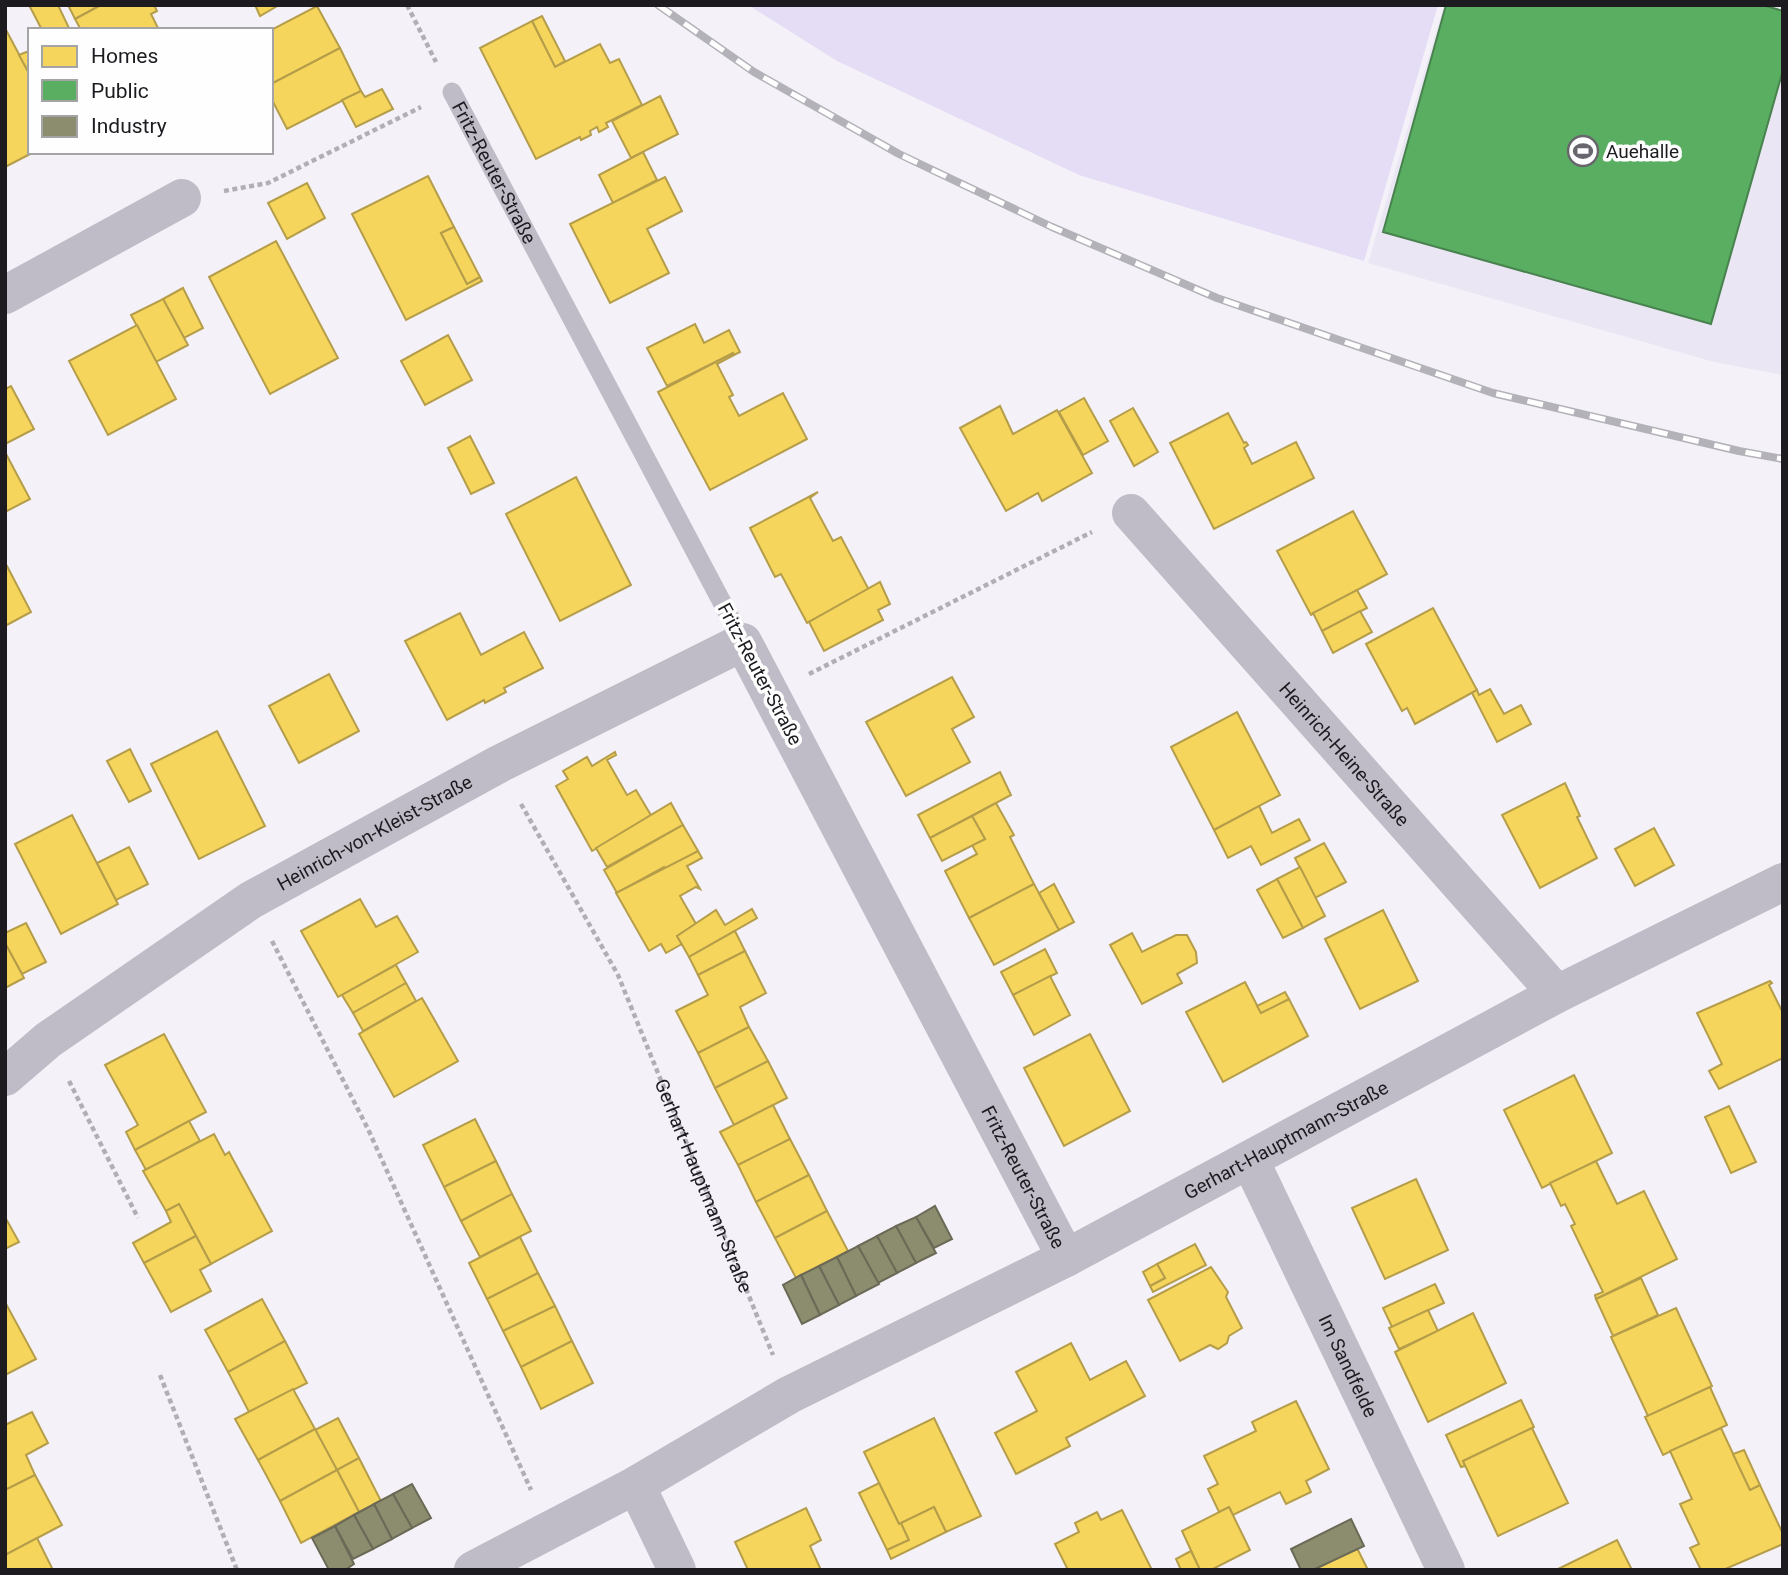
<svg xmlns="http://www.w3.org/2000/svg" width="1788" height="1575" font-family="Roboto,sans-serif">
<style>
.built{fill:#ebe6f4}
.green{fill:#e5dcf5}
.homes{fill:#f6d55c;stroke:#b59d4a;stroke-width:2}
.public{fill:#5aae61;stroke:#48824e;stroke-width:2}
.industry{fill:#8c8c6e;stroke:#6b6a57;stroke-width:2}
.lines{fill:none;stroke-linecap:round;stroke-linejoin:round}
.path{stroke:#b1afb6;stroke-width:4.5;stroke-dasharray:5 3.5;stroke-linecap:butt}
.lane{stroke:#c0bcc7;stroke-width:19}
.street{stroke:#c0bcc7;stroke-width:38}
.rail-casing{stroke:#b4b2b9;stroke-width:8}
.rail{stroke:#fefefe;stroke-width:5;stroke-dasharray:16;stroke-linecap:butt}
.labels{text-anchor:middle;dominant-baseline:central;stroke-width:7;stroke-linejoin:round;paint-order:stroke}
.poi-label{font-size:19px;fill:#1d1b20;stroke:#fefefe;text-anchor:start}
.street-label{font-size:19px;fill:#1d1b20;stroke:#fefefe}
</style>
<rect width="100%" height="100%" fill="#f4f2f8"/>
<polygon class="built" points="1444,5 1783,5 1783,375 1714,362 1368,263"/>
<polygon class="green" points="748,5 1438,5 1364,261 1079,175 837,61"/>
<g class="homes">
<polygon points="29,5 58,5 69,28 42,30"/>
<polygon points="71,5 101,5 75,19 69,7"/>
<polygon points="101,5 154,5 157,11 151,14 159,30 81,30 75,19"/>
<polygon points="255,5 279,5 260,16"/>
<polygon points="317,6 340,48 271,84 271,30"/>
<polygon points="542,16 565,61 555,67 532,21"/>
<polygon points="532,21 555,67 600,44 610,63 619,59 642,105 606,123 608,127 599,132 597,127 590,131 591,135 581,140 580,137 536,159 480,48"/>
<polygon points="5,28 30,75 30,152 34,152 5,167"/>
<polygon points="340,48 361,91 287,129 271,98 271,84"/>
<polygon points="26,52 30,53 30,75 19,55"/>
<polygon points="382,89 393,109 356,127 342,100 361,91 365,97"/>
<polygon points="660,96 678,134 631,158 612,121"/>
<polygon points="643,152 657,180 613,203 599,175"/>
<polygon points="428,176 454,227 441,233 467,284 480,277 482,281 406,320 352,214"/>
<polygon points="665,177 682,211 647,229 669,273 610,303 570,224"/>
<polygon points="307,183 325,218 287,239 268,203"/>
<polygon points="454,227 480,277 467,284 441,233"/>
<polygon points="276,241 338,358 270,394 209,277"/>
<polygon points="183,288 203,328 184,338 163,299"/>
<polygon points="163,299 188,345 156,362 131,315"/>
<polygon points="695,324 704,343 729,330 740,352 734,355 733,353 667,386 647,348"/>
<polygon points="137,325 176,399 108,435 69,361"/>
<polygon points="448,335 472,380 425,405 401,361"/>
<polygon points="733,353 734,355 717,364 733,395 729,397 739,416 783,393 807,439 710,490 658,392"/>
<polygon points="11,386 34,429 5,444 5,389"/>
<polygon points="1084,398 1108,441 1083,455 1059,412"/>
<polygon points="1000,406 1013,434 1057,410 1092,473 1042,501 1038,493 1006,511 960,428"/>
<polygon points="1133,408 1158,452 1134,466 1110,421"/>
<polygon points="1228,413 1244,443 1246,442 1248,445 1244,448 1252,464 1296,442 1314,478 1214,529 1170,443"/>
<polygon points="470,436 494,483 471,494 448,448"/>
<polygon points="5,452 30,499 5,512"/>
<polygon points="576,477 631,585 560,621 506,514"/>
<polygon points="818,492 810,498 833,541 841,537 869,590 807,623 781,574 775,577 750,528"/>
<polygon points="1353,511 1387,574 1311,615 1277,551"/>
<polygon points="7,566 31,612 5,626 5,567"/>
<polygon points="880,582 890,604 878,610 883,620 824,651 809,622"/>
<polygon points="1357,590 1367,608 1322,631 1313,613"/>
<polygon points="1433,608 1477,690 1415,724 1407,708 1402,711 1366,644"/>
<polygon points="1360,611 1372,632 1333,653 1322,631"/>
<polygon points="460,613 481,655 524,632 543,668 504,688 506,692 485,703 484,700 447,720 405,641"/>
<polygon points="329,674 359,731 299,763 269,706"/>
<polygon points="952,677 974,717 952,729 970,762 906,796 866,722"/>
<polygon points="1490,689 1504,714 1521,705 1531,724 1497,742 1472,693 1477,690 1479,695"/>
<polygon points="1237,712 1280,795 1214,830 1171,747"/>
<polygon points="217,731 265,826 199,859 151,764"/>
<polygon points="130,749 151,791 129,802 107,761"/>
<polygon points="615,752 616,755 607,760 627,795 636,790 652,817 592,851 556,786 568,779 563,771 587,757 592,766"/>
<polygon points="1000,772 1011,795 930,838 918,815"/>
<polygon points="1565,783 1580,816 1577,817 1597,858 1540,888 1502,815"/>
<polygon points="671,803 683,825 607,867 596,848"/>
<polygon points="996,803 1014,835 1010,837 1034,884 969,918 945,871 977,854 972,845 985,839 972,816"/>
<polygon points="1259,806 1272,833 1299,819 1310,840 1261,865 1251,846 1228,858 1214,830"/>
<polygon points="72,815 118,904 61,934 15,844"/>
<polygon points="972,816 985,839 942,861 930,838"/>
<polygon points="683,825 698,851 665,870 664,867 617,893 604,870"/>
<polygon points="1654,828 1674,865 1635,886 1615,849"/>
<polygon points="1324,843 1346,882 1315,898 1295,858"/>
<polygon points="129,847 148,884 116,900 97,863"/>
<polygon points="698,851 702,858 687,866 700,889 696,887 680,896 696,924 677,936 682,944 666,953 661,944 649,951 616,893"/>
<polygon points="1300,867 1325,916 1303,928 1277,879"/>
<polygon points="1277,879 1303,928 1283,938 1257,890"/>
<polygon points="1034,884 1059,930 994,965 969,918"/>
<polygon points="1054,884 1074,922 1059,930 1039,893"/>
<polygon points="360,899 376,927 397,916 418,952 338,997 301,931"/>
<polygon points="752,909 757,918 689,957 677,936 716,910 725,925"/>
<polygon points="1383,910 1418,981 1360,1009 1325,939"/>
<polygon points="26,923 46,962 22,974 5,943 5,933"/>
<polygon points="735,931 745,951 698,975 689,957"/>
<polygon points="1132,933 1142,952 1176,935 1187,935 1196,952 1197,963 1177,974 1182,983 1142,1004 1110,945"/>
<polygon points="5,943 24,978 5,988"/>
<polygon points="1045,949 1057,973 1013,995 1001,972"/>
<polygon points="745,951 766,993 740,1007 749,1027 698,1053 676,1011 708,995 698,975"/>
<polygon points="396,965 406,983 353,1013 342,995"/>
<polygon points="1050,976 1070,1015 1034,1035 1013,995"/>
<polygon points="1770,981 1772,983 1769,985 1783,1013 1783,1058 1719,1089 1709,1071 1722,1064 1697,1013"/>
<polygon points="1245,982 1261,1013 1289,999 1308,1036 1223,1082 1186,1012"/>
<polygon points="406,983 416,1001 363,1031 353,1013"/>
<polygon points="1285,992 1289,999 1261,1013 1257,1006"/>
<polygon points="422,998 458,1061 394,1097 359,1034"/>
<polygon points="749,1027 768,1061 715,1088 698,1053"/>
<polygon points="164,1034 206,1112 135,1150 126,1132 138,1125 105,1065"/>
<polygon points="1090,1034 1130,1111 1064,1146 1024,1068"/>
<polygon points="768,1061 787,1098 734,1125 715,1088"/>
<polygon points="1574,1075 1612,1153 1542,1188 1504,1110"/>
<polygon points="773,1105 790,1139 738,1165 720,1132"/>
<polygon points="1729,1106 1756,1162 1731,1173 1705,1117"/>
<polygon points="475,1119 496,1161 444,1187 423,1145"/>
<polygon points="189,1121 200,1141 146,1170 135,1150"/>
<polygon points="214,1134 225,1155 229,1152 272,1231 211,1264 179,1204 166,1211 143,1171"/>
<polygon points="790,1139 809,1175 756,1202 738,1165"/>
<polygon points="496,1161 512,1194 461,1221 444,1187"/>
<polygon points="1596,1161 1617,1204 1644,1191 1677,1259 1596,1299 1595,1295 1603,1292 1571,1226 1575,1224 1565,1204 1561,1206 1550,1183"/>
<polygon points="809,1175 827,1211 775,1238 756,1202"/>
<polygon points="1416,1179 1448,1250 1385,1279 1352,1208"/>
<polygon points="512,1194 531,1231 480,1257 461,1221"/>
<polygon points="179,1204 196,1236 144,1263 133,1243 171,1222 166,1211"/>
<polygon points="827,1211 848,1251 796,1278 775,1238"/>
<polygon points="5,1217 19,1242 5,1249"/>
<polygon points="196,1236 211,1264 200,1270 211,1291 171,1312 144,1263"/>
<polygon points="520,1237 538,1273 487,1299 469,1263"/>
<polygon points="1195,1244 1206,1265 1153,1292 1150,1286 1165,1278 1157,1264"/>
<polygon points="1157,1264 1165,1278 1150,1286 1143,1272"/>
<polygon points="1211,1267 1228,1292 1226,1297 1242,1328 1229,1336 1227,1343 1218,1349 1210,1345 1180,1361 1148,1300"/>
<polygon points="538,1273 555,1306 503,1331 487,1299"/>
<polygon points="1641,1278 1658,1315 1613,1336 1596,1299"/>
<polygon points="1435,1284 1444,1303 1392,1327 1383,1308"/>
<polygon points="262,1299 285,1341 228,1372 205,1330"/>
<polygon points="5,1302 36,1359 5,1375"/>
<polygon points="555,1306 572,1341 521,1367 503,1331"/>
<polygon points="1676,1308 1712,1386 1648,1416 1611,1337"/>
<polygon points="1428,1310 1438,1331 1399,1349 1389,1328"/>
<polygon points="1473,1313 1506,1383 1428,1422 1395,1352"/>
<polygon points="285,1341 307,1383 249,1412 228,1372"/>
<polygon points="572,1341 593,1383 541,1409 521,1367"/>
<polygon points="1071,1343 1090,1380 1126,1361 1145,1396 1066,1438 1070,1446 1016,1474 995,1433 1037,1411 1016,1372"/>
<polygon points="1710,1387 1727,1425 1663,1455 1645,1417"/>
<polygon points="293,1389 315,1429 258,1460 235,1419"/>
<polygon points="1521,1400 1534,1427 1463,1461 1465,1466 1461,1467 1446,1435"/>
<polygon points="1296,1401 1329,1469 1306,1481 1311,1492 1286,1504 1280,1492 1233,1515 1229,1507 1219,1512 1208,1489 1218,1484 1204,1456 1256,1431 1252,1422"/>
<polygon points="32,1412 48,1443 26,1455 35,1475 5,1490 5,1425"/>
<polygon points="338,1418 359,1458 337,1470 315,1430"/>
<polygon points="934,1418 981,1516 946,1532 934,1507 899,1524 864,1452"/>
<polygon points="1532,1428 1568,1503 1498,1536 1463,1461"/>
<polygon points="1721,1428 1750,1490 1760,1485 1783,1534 1783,1544 1723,1570 1701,1570 1690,1548 1699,1544 1680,1504 1692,1499 1670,1451"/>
<polygon points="315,1429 337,1470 280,1501 258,1460"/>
<polygon points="1744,1450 1760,1485 1750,1490 1733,1454"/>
<polygon points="359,1458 381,1501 359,1512 337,1470"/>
<polygon points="337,1470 359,1512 301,1543 280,1501"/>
<polygon points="35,1475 62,1525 5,1555 5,1490"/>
<polygon points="879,1483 899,1524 901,1523 909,1540 887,1550 859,1493"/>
<polygon points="934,1507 946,1532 891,1559 887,1550 909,1540 901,1523"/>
<polygon points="1229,1507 1250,1550 1211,1570 1200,1570 1182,1531"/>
<polygon points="806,1508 821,1540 810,1546 821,1570 748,1570 735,1542"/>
<polygon points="1122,1510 1152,1570 1068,1570 1055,1544 1079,1532 1075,1523 1097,1512 1101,1520"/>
<polygon points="37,1538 53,1570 5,1570 5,1555"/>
<polygon points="1617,1540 1632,1570 1556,1570"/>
<polygon points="1357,1548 1368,1570 1313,1570"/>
<polygon points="1191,1551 1200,1570 1181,1570 1176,1559"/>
</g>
<polygon class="public" points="1446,5 1763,5 1783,11 1783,70 1711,324 1383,232"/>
<g class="industry">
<polygon points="935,1206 952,1239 934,1248 916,1217"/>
<polygon points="916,1217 936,1253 916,1263 896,1226"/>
<polygon points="896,1226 916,1263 897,1273 877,1236"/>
<polygon points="877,1236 897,1273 878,1283 858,1246"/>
<polygon points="858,1246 879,1284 856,1296 837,1257"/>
<polygon points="837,1257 856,1296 839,1305 819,1266"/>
<polygon points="819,1266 839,1305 820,1315 801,1275"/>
<polygon points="801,1275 820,1315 802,1324 783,1285"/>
<polygon points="412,1484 431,1518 412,1528 393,1494"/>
<polygon points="393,1494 412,1528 392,1539 374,1504"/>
<polygon points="374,1504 392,1539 373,1549 354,1515"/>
<polygon points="354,1515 373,1549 353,1559 335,1526"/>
<polygon points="1351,1519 1364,1546 1313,1570 1301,1570 1291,1549"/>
<polygon points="335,1526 354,1564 345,1570 329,1570 312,1538"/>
</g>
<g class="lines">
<g class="path">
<polyline points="407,5 436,62"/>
<polyline points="224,191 268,183 421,107"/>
<polyline points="809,674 1092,532"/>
<path id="s1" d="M 521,804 L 618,975 L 773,1355"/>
<polyline points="272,941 368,1129 531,1490"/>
<polyline points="69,1081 138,1218"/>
<polyline points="160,1375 237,1570"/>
</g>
<path class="lane" id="s2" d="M 452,92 L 743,642"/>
<g class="street">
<polyline points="5,295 182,198"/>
<path id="s3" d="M 1131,513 L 1557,994"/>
<path id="s4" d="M 5,1077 L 48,1040 L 251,900 L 499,764 L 743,642 L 1066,1258"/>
<path id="s5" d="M 1250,1160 L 1446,1570"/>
<polyline points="636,1485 677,1570"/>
<path id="s6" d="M 473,1570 L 636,1485 L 789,1395 L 1066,1258 L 1557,994 L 1783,882"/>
</g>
<g class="rail-casing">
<polyline id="rail" points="658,5 754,72 899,154 1052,227 1217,298 1493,393 1739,451 1783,459"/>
</g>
<use href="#rail" class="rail"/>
</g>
<defs>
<g id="stadium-ring" transform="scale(1.575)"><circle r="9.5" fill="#fefefe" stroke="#68666c" stroke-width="1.5"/><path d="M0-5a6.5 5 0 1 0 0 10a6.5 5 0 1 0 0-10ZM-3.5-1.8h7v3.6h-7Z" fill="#68666c"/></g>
</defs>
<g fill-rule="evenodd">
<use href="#stadium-ring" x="1583" y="151"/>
</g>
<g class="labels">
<g class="poi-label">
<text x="1606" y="151">Auehalle</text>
</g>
<g class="street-label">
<text stroke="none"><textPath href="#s2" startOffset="91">Fritz-Reuter-Straße</textPath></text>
<text transform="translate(760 674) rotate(62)">Fritz-Reuter-Straße</text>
<text stroke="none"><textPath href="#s3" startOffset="322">Heinrich-Heine-Straße</textPath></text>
<text stroke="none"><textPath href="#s4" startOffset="444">Heinrich-von-Kleist-Straße</textPath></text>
<text stroke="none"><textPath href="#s6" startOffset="920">Gerhart-Hauptmann-Straße</textPath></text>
<text stroke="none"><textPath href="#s4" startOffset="1463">Fritz-Reuter-Straße</textPath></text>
<text stroke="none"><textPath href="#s1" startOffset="424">Gerhart-Hauptmann-Straße</textPath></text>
<text stroke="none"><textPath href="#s5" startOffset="228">Im Sandfelde</textPath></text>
</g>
</g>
<rect width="1788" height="1575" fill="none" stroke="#1d1b20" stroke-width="14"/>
<rect x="28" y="28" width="245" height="126" fill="#fefefe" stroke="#a4a3a5" stroke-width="2"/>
<rect x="42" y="46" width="35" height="21" fill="#f6d55c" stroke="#a4a3a5" stroke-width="2"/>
<text x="91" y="63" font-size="21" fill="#1d1b20">Homes</text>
<rect x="42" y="80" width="35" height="21" fill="#5aae61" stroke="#a4a3a5" stroke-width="2"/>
<text x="91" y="98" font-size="21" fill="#1d1b20">Public</text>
<rect x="42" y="116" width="35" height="21" fill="#8c8c6e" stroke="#a4a3a5" stroke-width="2"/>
<text x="91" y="133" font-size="21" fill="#1d1b20">Industry</text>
</svg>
